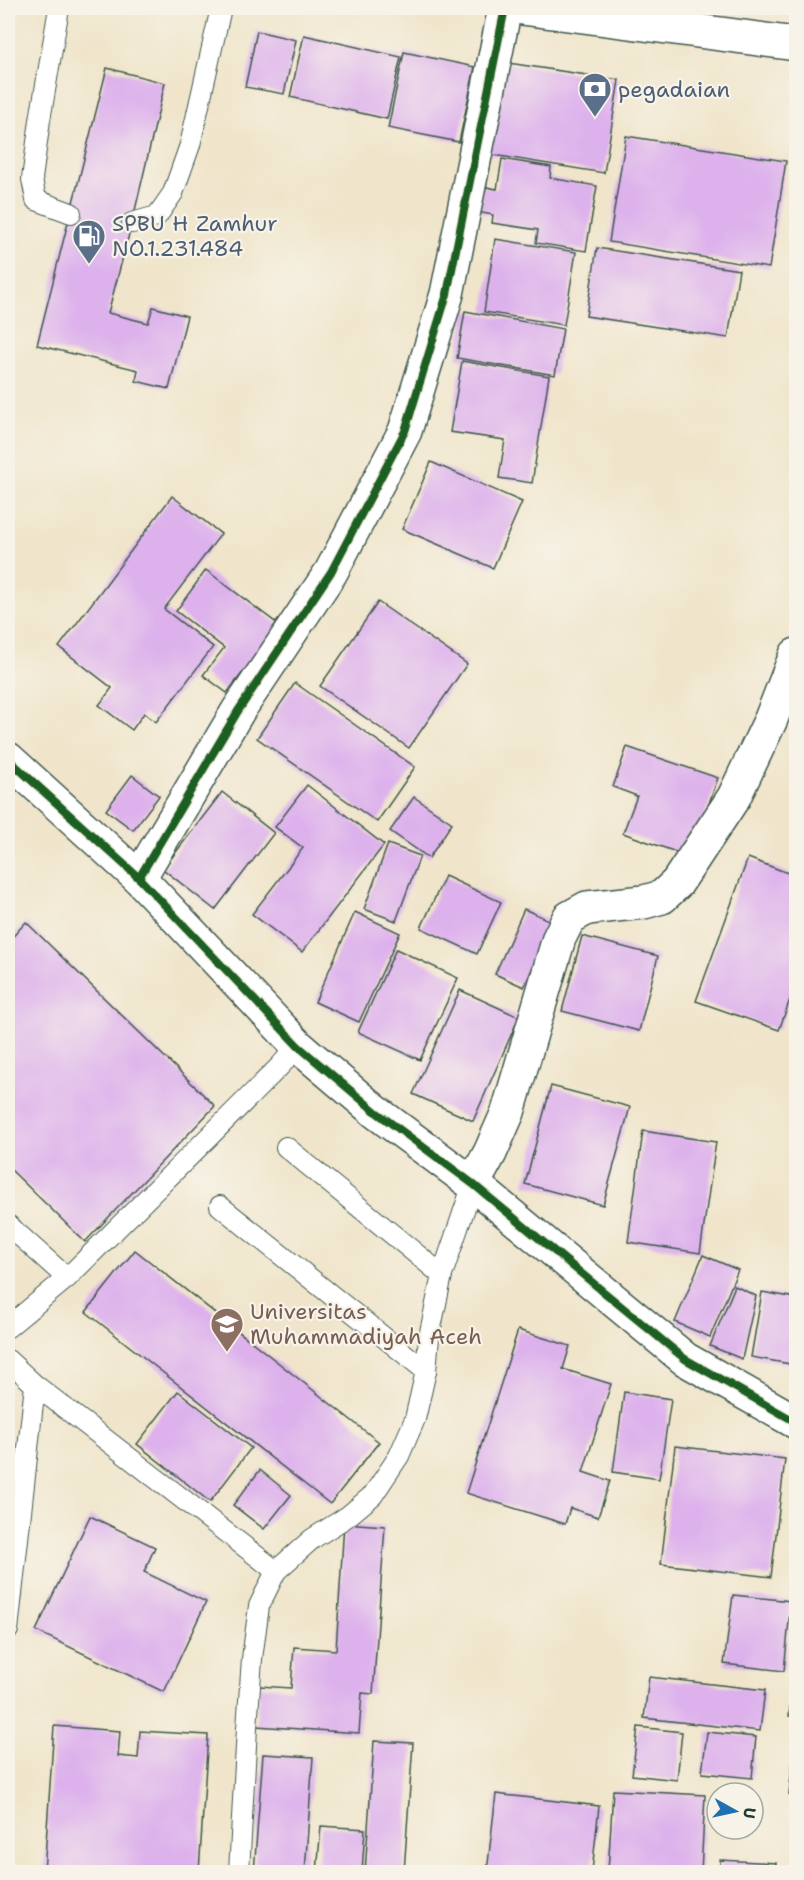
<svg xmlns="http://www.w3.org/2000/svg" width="804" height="1880" font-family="'Shantell Sans',sans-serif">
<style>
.building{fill:#ddb1ec}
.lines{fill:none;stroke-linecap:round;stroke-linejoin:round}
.service-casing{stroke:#3e564b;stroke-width:22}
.minor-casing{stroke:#3e564b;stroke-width:36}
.trunk-casing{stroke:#3e564b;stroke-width:36}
.service{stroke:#fff;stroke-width:20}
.minor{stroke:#fff;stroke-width:33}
.trunk{stroke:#fff;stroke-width:33}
.cycleway-casing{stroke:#f7f3e8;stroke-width:11}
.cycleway{stroke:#1b5e20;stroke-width:8}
.labels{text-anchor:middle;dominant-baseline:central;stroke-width:4.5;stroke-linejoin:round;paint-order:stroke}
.service-label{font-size:22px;fill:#4e5e75;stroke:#f7f3e8;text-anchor:start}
.education-label{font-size:22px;fill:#785e54;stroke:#f7f3e8;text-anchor:start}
</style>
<rect width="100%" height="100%" fill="#f7f3e8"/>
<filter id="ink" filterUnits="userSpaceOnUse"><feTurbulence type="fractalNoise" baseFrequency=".0167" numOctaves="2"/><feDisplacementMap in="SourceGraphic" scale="12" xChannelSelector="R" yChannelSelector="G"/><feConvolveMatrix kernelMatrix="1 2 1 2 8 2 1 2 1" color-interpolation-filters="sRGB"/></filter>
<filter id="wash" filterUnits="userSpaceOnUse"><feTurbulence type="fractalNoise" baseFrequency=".008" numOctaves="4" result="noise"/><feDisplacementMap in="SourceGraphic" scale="24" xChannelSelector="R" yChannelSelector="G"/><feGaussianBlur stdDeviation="1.35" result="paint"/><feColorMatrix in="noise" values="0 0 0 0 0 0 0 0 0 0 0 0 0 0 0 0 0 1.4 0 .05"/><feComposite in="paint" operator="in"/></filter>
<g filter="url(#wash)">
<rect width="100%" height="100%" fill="#f0e5cb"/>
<g id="blocks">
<g class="building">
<polygon points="8,20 13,21 8,40"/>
<polygon points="257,31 296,40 284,94 245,87"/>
<polygon points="304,35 401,57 387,119 290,97"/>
<polygon points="404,52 475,67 459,142 388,128"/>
<polygon points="502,62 619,80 604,173 487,154"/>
<polygon points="107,68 165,83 132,223 108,313 148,323 153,307 187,316 169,389 136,381 138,370 37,345"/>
<polygon points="626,136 786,161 769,268 609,242"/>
<polygon points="502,159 551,167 550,178 597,186 586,251 536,243 538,230 492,223 493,215 477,212 481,186 497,189"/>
<polygon points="495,239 576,252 564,325 484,312"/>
<polygon points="597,248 739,270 728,338 586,316"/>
<polygon points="465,311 563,329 555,375 457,358"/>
<polygon points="462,361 549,376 532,483 499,478 505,440 450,432"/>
<polygon points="431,462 522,502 493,568 402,529"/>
<polygon points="172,496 221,534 164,609 213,647 156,722 144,713 132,730 99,705 112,688 59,647"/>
<polygon points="206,570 279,625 227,693 203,675 224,648 176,611"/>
<polygon points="378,602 467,664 409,748 320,686"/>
<polygon points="295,683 415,767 377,822 257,738"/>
<polygon points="627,747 718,778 690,857 623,833 637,796 613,787"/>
<polygon points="132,775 159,796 133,830 106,810"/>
<polygon points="307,785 384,845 302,952 252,914 303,848 275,827"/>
<polygon points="222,792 274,833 215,910 163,869"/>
<polygon points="414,797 452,823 429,858 390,831"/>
<polygon points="388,844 420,856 396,921 364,909"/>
<polygon points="748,858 796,876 796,983 779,1030 696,1001"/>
<polygon points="445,876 501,902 477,954 421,928"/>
<polygon points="524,909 553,922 524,987 495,974"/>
<polygon points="355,912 400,933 359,1022 315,1002"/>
<polygon points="26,922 215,1106 85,1242 8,1167 8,942"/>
<polygon points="582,936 658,956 639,1031 562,1011"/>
<polygon points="396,949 458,978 420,1060 358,1032"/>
<polygon points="460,990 519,1017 473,1121 413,1094"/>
<polygon points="551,1086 630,1107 603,1205 525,1184"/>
<polygon points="643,1131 716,1142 700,1253 628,1242"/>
<polygon points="135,1250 379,1442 330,1504 86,1312"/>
<polygon points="703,1255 738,1270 710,1337 675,1322"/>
<polygon points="735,1286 756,1296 742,1359 710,1346"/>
<polygon points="762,1292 796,1298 796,1365 751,1357"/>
<polygon points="518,1330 570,1346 563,1369 611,1384 583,1472 610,1481 598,1517 570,1508 565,1524 466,1493"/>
<polygon points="178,1391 251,1448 210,1502 137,1444"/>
<polygon points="624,1392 671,1399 659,1479 613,1472"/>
<polygon points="675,1446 785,1459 771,1577 661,1564"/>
<polygon points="260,1470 291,1495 264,1529 233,1505"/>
<polygon points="90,1516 155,1547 144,1572 206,1602 164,1692 36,1631"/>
<polygon points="344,1523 385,1526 373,1694 362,1693 359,1733 256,1726 259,1686 291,1688 294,1647 336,1650"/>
<polygon points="733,1595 791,1601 784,1671 724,1664"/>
<polygon points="795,1661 796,1661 796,1717 789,1716"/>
<polygon points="649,1677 765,1690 760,1731 644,1718"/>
<polygon points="54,1726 120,1731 118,1756 138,1758 140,1731 208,1735 199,1872 44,1872"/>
<polygon points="638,1727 682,1732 677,1780 632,1775"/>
<polygon points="707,1732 756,1737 752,1778 702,1773"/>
<polygon points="374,1741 413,1743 404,1872 365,1872"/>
<polygon points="795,1742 796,1742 796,1795 789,1794"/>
<polygon points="263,1754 313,1757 305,1872 254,1872"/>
<polygon points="613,1790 705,1795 701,1872 608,1872"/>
<polygon points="496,1794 599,1806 592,1872 487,1872"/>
<polygon points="321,1826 365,1829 362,1872 317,1872"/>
<polygon points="720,1860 776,1863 776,1872 720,1872"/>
</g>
</g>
</g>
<g filter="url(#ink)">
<use href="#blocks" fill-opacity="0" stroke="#3e564b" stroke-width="1.5"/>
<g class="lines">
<g class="service-casing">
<g id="service">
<polyline points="59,8 40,120 32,179 36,200 71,213"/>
<polyline points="132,223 157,216 173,193 190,145 221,8"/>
<polyline points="286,1147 442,1275"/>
<polyline points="220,1206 426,1371"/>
<polyline points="8,1225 67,1278"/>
<polyline points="8,1327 67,1278 280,1066 298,1046"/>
<polyline points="8,1360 35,1385 276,1571"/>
<polyline points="8,1630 35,1385"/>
<polyline points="239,1872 247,1728 252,1659 259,1606 276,1571 312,1539 348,1516 373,1495 399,1456 415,1419 426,1371 429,1337 442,1275 473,1184"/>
</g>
</g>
<g class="minor-casing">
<g id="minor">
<polyline points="8,759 139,878 298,1046 376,1112 473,1184 685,1359 796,1422"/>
<polyline points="139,878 238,711 331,572 405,431 447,294 505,8"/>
<polyline points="473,1184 490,1153 508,1112 559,938 569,918 587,908 644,902 662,897 677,883 734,797 771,719 796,655"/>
</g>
</g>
<g class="trunk-casing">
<polyline id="trunk" points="522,8 796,44"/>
</g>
<use href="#service" class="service"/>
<use href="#minor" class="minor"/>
<use href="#trunk" class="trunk"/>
<g class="cycleway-casing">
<g id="cycleway">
<polyline points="8,759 139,878 298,1046 376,1112 473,1184 685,1359 796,1422"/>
<polyline points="139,878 238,711 331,572 405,431 447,294 505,8"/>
</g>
</g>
<use href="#cycleway" class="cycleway"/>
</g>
</g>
<defs>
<g id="bank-pin" transform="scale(1.725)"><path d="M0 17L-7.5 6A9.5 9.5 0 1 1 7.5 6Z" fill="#5c6f8a" stroke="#f7f3e8"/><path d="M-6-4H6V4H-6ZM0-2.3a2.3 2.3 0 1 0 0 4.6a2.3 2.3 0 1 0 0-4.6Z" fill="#fff"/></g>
<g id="fuel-pin" transform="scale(1.725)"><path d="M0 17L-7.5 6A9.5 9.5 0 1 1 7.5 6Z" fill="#5c6f8a" stroke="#f7f3e8"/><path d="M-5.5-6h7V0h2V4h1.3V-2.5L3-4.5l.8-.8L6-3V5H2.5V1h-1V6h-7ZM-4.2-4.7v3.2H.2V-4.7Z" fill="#fff"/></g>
<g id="university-pin" transform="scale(1.725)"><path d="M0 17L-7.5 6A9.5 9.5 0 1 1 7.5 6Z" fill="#8d6e63" stroke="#f7f3e8"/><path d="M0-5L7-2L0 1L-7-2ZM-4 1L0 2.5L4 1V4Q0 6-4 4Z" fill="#fff"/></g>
</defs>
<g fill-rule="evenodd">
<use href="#bank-pin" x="595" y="89"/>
<use href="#fuel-pin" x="89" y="236"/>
<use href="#university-pin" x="227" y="1324"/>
</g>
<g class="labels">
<g class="service-label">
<text x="618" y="89">pegadaian</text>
<text x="112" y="223">SPBU H Zamhur<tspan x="112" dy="25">NO.1.231.484</tspan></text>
</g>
<g class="education-label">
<text x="250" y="1311">Universitas<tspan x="250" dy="25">Muhammadiyah Aceh</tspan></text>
</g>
</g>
<rect width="804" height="1880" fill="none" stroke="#f7f3e8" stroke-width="30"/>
<g transform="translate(735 1811) rotate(98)"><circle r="28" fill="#f7f3e8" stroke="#a1aaa0" stroke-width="1.5"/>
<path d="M0-4.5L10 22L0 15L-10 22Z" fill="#1f6fb2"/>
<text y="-9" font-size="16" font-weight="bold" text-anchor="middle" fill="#1f3d34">U</text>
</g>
</svg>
